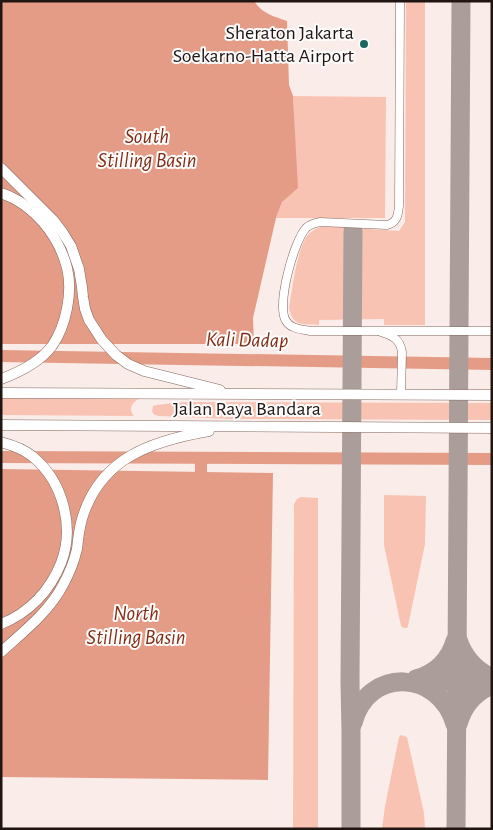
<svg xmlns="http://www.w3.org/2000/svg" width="493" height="830" font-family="'Alegreya Sans',sans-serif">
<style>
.green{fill:#f9c3b4}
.water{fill:#e59c87}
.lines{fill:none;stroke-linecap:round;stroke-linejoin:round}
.river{stroke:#e59c87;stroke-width:12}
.taxiway{stroke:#ab9e9a;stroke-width:19}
.minor-casing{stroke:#84665d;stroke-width:9}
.major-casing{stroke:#84665d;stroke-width:11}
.minor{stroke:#fff;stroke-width:8}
.major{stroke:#fff;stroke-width:10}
.poi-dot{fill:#1b6760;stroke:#fcfcfc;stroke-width:2}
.labels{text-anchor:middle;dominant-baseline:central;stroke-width:4;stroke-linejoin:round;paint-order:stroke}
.poi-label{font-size:20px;fill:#211512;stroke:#fcfcfc;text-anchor:end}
.street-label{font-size:20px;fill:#211512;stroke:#fcfcfc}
.water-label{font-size:21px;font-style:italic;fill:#812c13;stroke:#fcfcfc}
</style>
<rect width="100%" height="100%" fill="#faece8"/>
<g class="green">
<path d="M 406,1 L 425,1 L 425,325 L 384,325 L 384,319 L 319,320 L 319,325 C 303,324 293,327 289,308 C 292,290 297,248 308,235 C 313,229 319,227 326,226 L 399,231 L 405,222 Z"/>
<polygon points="293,96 386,97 385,218 276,218 282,202 297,188"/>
<path d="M 1,398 L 139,399 C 132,402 128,409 134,416 L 1,415 Z"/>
<polygon points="186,402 492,403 492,420 232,419 159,416 155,415 152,412 153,406 156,405"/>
<polygon points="384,495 426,496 425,544 408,626 407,628 404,628 401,626 384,545"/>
<polygon points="301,497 318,498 318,829 293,829 294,504 297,499"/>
<polygon points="401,735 407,737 424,813 425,829 382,829 385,806 399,737"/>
</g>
<g class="water">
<path d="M 1,1 L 254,1 C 263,14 273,16 287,21 L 289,85 L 293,96 L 298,188 L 282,202 L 276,218 L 253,318 L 254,344 L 1,344 Z"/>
<polygon points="1,469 273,473 268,780 1,777"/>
</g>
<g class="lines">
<g class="river">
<polyline points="1,356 492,364"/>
<polyline points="1,457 492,459"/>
<polyline points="201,472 201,458"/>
</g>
<g class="taxiway">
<path d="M 458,640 C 464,658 475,670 492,678"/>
<path d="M 416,679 C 435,674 450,660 455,641"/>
<polyline points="416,681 492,682"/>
<path d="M 353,723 C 367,667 439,669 455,724"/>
<path d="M 458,724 C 463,706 475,692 492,685"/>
<polyline points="351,829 351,733 350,682 353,231"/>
<polyline points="456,829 461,1"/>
</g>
<g class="minor-casing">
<g id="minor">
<path d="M 400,1 L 399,206 C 398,215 397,223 387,225 L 320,222 C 315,223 310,224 306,228 C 294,241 276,305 286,321 C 291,329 301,329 310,331 L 492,331"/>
<path d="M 381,332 C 393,336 400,339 402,352 L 401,394"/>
</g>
</g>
<g class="major-casing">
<g id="major">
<polyline points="1,168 54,221 63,233 71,246 79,269 82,287 83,297 85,309 89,320 102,340 116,355 128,364 144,371 220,390"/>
<path d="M 1,193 C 34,204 59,236 67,268 C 73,292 66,326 52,346 C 40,362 20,372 1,379"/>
<polyline points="1,393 492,395"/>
<polyline points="1,425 492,428"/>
<path d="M 1,442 C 12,445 24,449 32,456 C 63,481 75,527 61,563 C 50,591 29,613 1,624"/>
<path d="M 1,652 C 23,632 49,612 63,585 C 69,574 74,562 77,549 C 78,539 79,529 82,519 C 100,458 151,441 209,431"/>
</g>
</g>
<use href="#minor" class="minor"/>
<use href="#major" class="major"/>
</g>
<circle class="poi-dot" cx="364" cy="44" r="5"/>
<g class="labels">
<g class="poi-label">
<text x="354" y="33">Sheraton Jakarta<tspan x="354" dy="23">Soekarno-Hatta Airport</tspan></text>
</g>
<g class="street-label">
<text x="247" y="409">Jalan Raya Bandara</text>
</g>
<g class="water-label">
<text x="147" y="136">South<tspan x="147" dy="24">Stilling Basin</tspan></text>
<text transform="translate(247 340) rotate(1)">Kali Dadap</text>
<text x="136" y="613">North<tspan x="136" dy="24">Stilling Basin</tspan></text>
</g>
</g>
<rect width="493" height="830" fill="none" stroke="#211512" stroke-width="5"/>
</svg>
